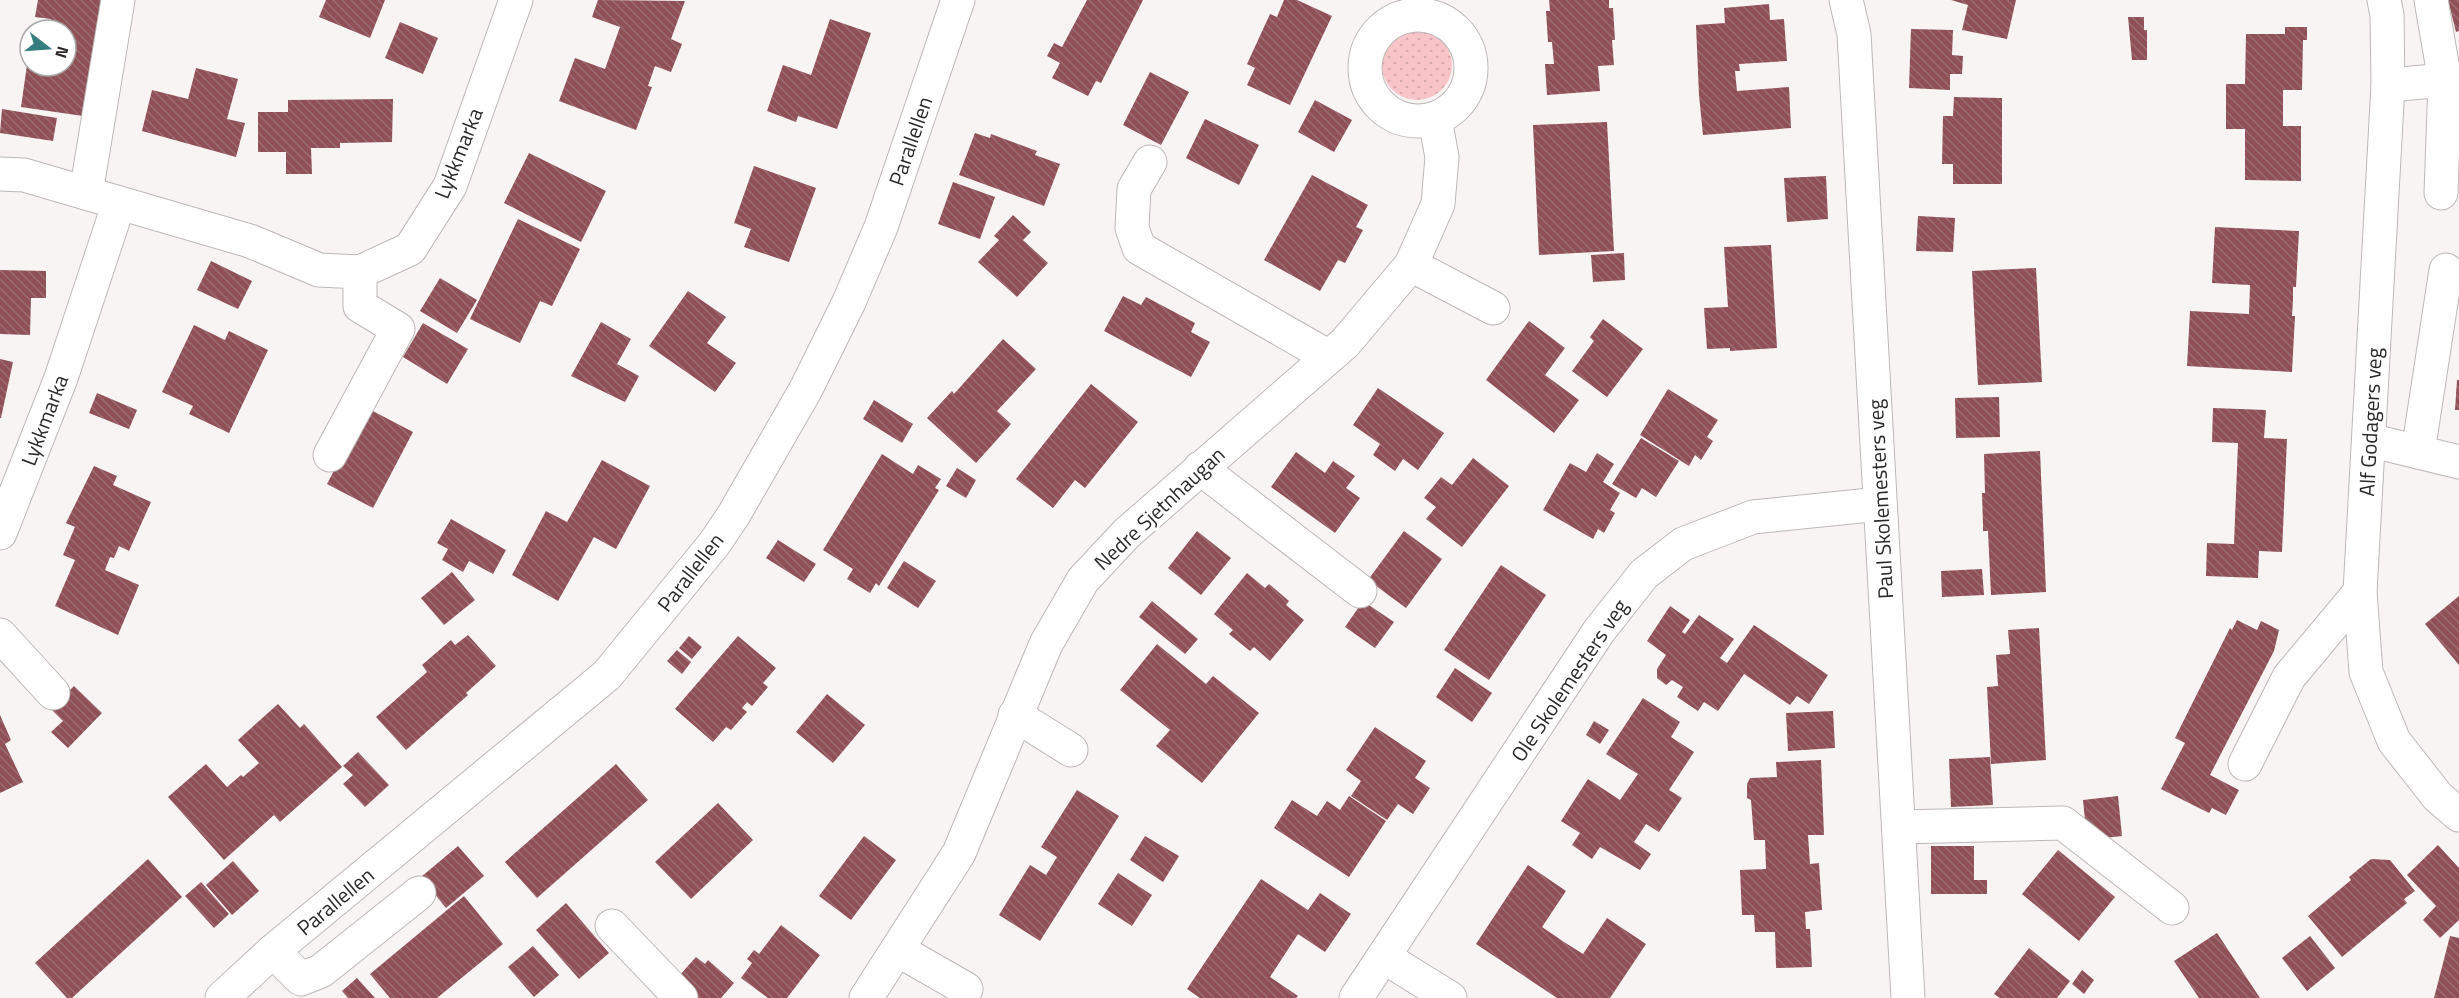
<svg xmlns="http://www.w3.org/2000/svg" width="2459" height="998" font-family="'Titillium Web',sans-serif">
<style>
.grass{fill:url(#grass-dots)}
.building{fill:url(#building-back-hatch)}
.lines{fill:none;stroke-linecap:round;stroke-linejoin:round}
.minor-casing{stroke:#bdb8b8;stroke-width:35}
.minor{stroke:#fff;stroke-width:33}
.labels{text-anchor:middle;dominant-baseline:central;stroke-width:6;stroke-linejoin:round;paint-order:stroke}
.street-label{font-size:21px;fill:#2b2929;stroke:#fff}
</style>
<defs>
<pattern id="grass-dots" width="8" height="8" patternUnits="userSpaceOnUse" patternTransform="scale(1.5)"><rect width="8" height="8" fill="#f9c4c8"/><path d="M2 2h.1M6 6h.1" fill="none" stroke="#d6a8ac" stroke-width="1.8" stroke-linecap="round"/></pattern>
<pattern id="building-back-hatch" width="6" height="6" patternUnits="userSpaceOnUse" patternTransform="scale(1.5)"><rect width="6" height="6" fill="#8f5057"/><path d="M-1 5l2 2M0 0l6 6M5-1l2 2" fill="none" stroke="#9b6c71"/></pattern>
</defs>
<rect width="100%" height="100%" fill="#f9f4f4"/>
<circle class="grass" cx="1417" cy="65" r="35"/>
<g class="building">
<polygon points="38,0 101,0 83,116 21,107 29,51 30,66 66,66 66,30 49,30 51,19 35,17"/>
<polygon points="326,0 385,0 370,38 319,17"/>
<polygon points="598,0 685,1 671,39 682,44 671,72 655,66 648,86 652,87 636,130 559,101 575,58 605,69 620,27 592,17"/>
<polygon points="1087,0 1143,0 1101,83 1096,81 1088,96 1052,78 1060,63 1047,56 1054,43 1062,47"/>
<polygon points="1284,0 1297,0 1332,16 1290,105 1247,85 1255,68 1247,64 1270,14 1277,17"/>
<polygon points="1549,0 1609,0 1609,8 1613,8 1615,40 1612,40 1614,65 1598,66 1600,91 1547,95 1545,64 1554,64 1552,42 1548,42 1546,11 1550,11"/>
<polygon points="1951,0 2016,0 2007,39 1962,30 1968,5"/>
<polygon points="2448,0 2459,0 2459,31 2456,32"/>
<polygon points="1769,4 1770,20 1784,19 1787,61 1739,64 1740,71 1735,71 1737,91 1789,87 1791,128 1703,135 1699,95 1696,25 1725,23 1724,8"/>
<polygon points="2128,17 2144,17 2144,30 2147,30 2147,60 2132,60"/>
<polygon points="830,19 871,33 837,129 798,116 796,122 767,111 783,65 811,75"/>
<polygon points="400,22 438,38 423,74 385,58"/>
<polygon points="2285,27 2307,27 2307,40 2303,40 2302,90 2283,90 2283,126 2301,126 2301,181 2245,180 2245,129 2226,129 2226,84 2245,84 2246,34 2285,34"/>
<polygon points="1911,29 1953,30 1952,55 1963,56 1962,74 1950,74 1950,90 1909,88"/>
<polygon points="196,68 238,79 227,119 245,123 236,157 142,131 152,90 188,99"/>
<polygon points="1150,72 1189,92 1161,145 1123,125"/>
<polygon points="1954,97 2002,98 2002,184 1953,184 1953,164 1942,164 1943,116 1953,116"/>
<polygon points="393,99 392,142 340,143 340,148 311,148 312,174 286,174 286,152 258,152 258,112 288,112 288,100"/>
<polygon points="1315,100 1352,120 1334,152 1298,132"/>
<polygon points="2,109 57,118 53,141 0,133"/>
<polygon points="1205,119 1259,145 1239,185 1186,158"/>
<polygon points="1607,122 1614,251 1539,255 1533,125"/>
<polygon points="975,133 990,138 991,134 1037,151 1035,155 1060,164 1044,206 959,175"/>
<polygon points="529,153 606,191 581,242 504,203"/>
<polygon points="754,166 816,188 789,262 744,247 751,229 734,223"/>
<polygon points="1312,175 1368,205 1356,227 1363,230 1345,263 1338,260 1320,291 1264,260"/>
<polygon points="1826,176 1828,219 1787,222 1784,178"/>
<polygon points="953,182 995,197 980,239 938,224"/>
<polygon points="1013,215 1031,232 1023,240 1048,263 1017,297 978,262 999,240 994,236"/>
<polygon points="1918,216 1955,218 1953,252 1916,251"/>
<polygon points="518,219 580,249 552,306 540,301 520,343 470,319"/>
<polygon points="2215,227 2299,231 2296,287 2293,287 2293,300 2292,316 2295,316 2292,372 2187,366 2190,311 2249,314 2250,285 2212,283"/>
<polygon points="1771,245 1777,348 1730,351 1730,348 1707,349 1704,308 1728,307 1724,247"/>
<polygon points="1624,253 1625,280 1593,282 1591,255"/>
<polygon points="211,261 252,281 238,309 197,290"/>
<polygon points="2036,268 2042,382 1978,385 1972,271"/>
<polygon points="0,270 46,271 46,298 31,298 30,335 0,334"/>
<polygon points="440,278 477,300 457,333 420,311"/>
<polygon points="688,291 726,317 707,343 736,363 715,392 649,346"/>
<polygon points="1123,296 1141,305 1146,297 1195,323 1191,332 1210,342 1191,377 1104,331"/>
<polygon points="1603,319 1643,349 1607,397 1572,371 1594,341 1590,337"/>
<polygon points="1529,321 1565,348 1545,375 1579,400 1554,433 1486,380"/>
<polygon points="601,322 631,339 617,364 639,376 625,402 571,376"/>
<polygon points="423,323 468,349 447,384 403,357"/>
<polygon points="194,325 225,340 229,331 268,350 229,433 189,414 193,406 162,392"/>
<polygon points="1003,339 1036,369 997,411 1011,424 976,463 927,418 952,391 954,394"/>
<polygon points="0,359 13,362 1,418 0,418"/>
<polygon points="2457,380 2459,380 2459,410 2455,410"/>
<polygon points="1091,384 1138,422 1085,488 1075,480 1053,508 1016,479"/>
<polygon points="1378,388 1444,433 1418,470 1403,459 1395,471 1373,455 1380,444 1353,425"/>
<polygon points="1668,389 1718,420 1707,437 1713,441 1701,460 1695,455 1689,466 1640,435"/>
<polygon points="97,393 137,410 129,429 89,413"/>
<polygon points="1999,397 2000,437 1956,438 1955,398"/>
<polygon points="874,400 913,424 902,443 863,419"/>
<polygon points="367,408 413,432 373,508 327,484"/>
<polygon points="2213,408 2266,410 2264,438 2287,439 2282,552 2259,551 2258,578 2206,576 2207,543 2234,544 2238,443 2212,442"/>
<polygon points="1641,438 1679,461 1656,497 1642,488 1636,498 1612,484"/>
<polygon points="2040,451 2046,592 1991,595 1988,531 1983,531 1983,526 1982,493 1985,493 1984,454"/>
<polygon points="1296,452 1325,473 1333,461 1355,476 1346,488 1360,498 1335,533 1271,487"/>
<polygon points="1597,453 1614,464 1603,482 1620,493 1610,510 1615,513 1604,533 1598,529 1593,539 1543,510 1570,463 1586,472"/>
<polygon points="882,454 913,474 918,465 941,479 935,488 939,490 910,536 879,586 876,583 870,593 847,579 853,569 823,550"/>
<polygon points="1473,458 1509,486 1462,547 1426,519 1436,507 1424,498 1441,477 1452,485"/>
<polygon points="602,460 650,486 616,549 594,537 558,601 512,575 546,511 567,522"/>
<polygon points="94,466 117,476 113,485 151,502 129,551 119,546 114,558 110,557 105,570 139,585 118,635 55,606 75,560 63,555 75,527 66,523"/>
<polygon points="957,468 976,480 966,498 946,486"/>
<polygon points="451,519 506,550 493,574 469,561 463,572 442,560 448,549 437,543"/>
<polygon points="1197,531 1231,558 1201,595 1168,568"/>
<polygon points="1404,531 1442,559 1406,608 1368,580"/>
<polygon points="778,540 816,564 804,582 766,558"/>
<polygon points="904,561 936,581 918,608 887,588"/>
<polygon points="1501,565 1546,595 1489,680 1444,650"/>
<polygon points="1982,569 1984,595 1942,597 1941,571"/>
<polygon points="452,572 475,600 444,625 421,598"/>
<polygon points="1247,573 1265,588 1269,584 1289,601 1286,605 1304,620 1270,661 1254,647 1250,651 1229,634 1233,630 1214,614"/>
<polygon points="2459,596 2459,665 2425,624"/>
<polygon points="1152,601 1198,639 1185,654 1139,617"/>
<polygon points="1363,601 1394,622 1375,648 1345,627"/>
<polygon points="1670,606 1690,620 1682,632 1685,634 1699,615 1734,639 1720,658 1727,663 1754,625 1828,675 1809,704 1797,696 1790,705 1744,674 1718,711 1704,702 1698,711 1677,697 1683,687 1672,680 1666,685 1657,678 1657,669 1666,655 1647,641"/>
<polygon points="2237,620 2257,630 2261,621 2279,630 2274,651 2210,775 2239,790 2226,815 2212,808 2209,813 2161,789 2185,743 2175,738 2230,628 2232,630"/>
<polygon points="2039,628 2046,760 1991,764 1987,687 1998,686 1996,655 2010,654 2008,630"/>
<polygon points="468,635 496,666 466,693 468,695 406,750 376,717 427,672 422,665 451,640 455,645"/>
<polygon points="689,636 702,647 692,659 679,648"/>
<polygon points="738,636 776,668 763,683 768,687 752,706 747,702 742,708 747,712 731,730 726,727 713,742 675,709"/>
<polygon points="1157,644 1206,684 1213,676 1259,713 1202,783 1156,746 1170,730 1120,690"/>
<polygon points="677,650 691,662 682,674 667,661"/>
<polygon points="1455,668 1492,693 1472,722 1436,697"/>
<polygon points="74,686 102,713 68,748 51,732 63,721 51,709"/>
<polygon points="827,694 865,725 833,763 796,732"/>
<polygon points="1643,698 1680,722 1671,737 1694,752 1669,790 1682,798 1659,832 1646,824 1634,842 1651,854 1640,870 1600,847 1592,859 1572,845 1580,833 1561,821 1588,779 1620,800 1638,774 1606,754"/>
<polygon points="278,704 300,728 304,724 342,767 280,822 274,815 224,860 168,797 206,764 227,787 241,775 243,777 259,763 238,740"/>
<polygon points="1833,711 1835,748 1788,751 1786,713"/>
<polygon points="0,715 11,740 5,744 23,782 0,793"/>
<polygon points="1594,721 1609,730 1600,744 1586,735"/>
<polygon points="1375,727 1426,761 1415,778 1430,788 1413,814 1398,804 1387,820 1351,796 1361,781 1346,770"/>
<polygon points="358,752 389,785 365,807 343,784 353,775 343,766"/>
<polygon points="1990,757 1993,805 1951,807 1949,759"/>
<polygon points="1821,760 1824,835 1808,835 1810,864 1819,863 1822,910 1805,912 1806,929 1810,929 1812,967 1776,968 1775,932 1755,932 1754,915 1742,915 1740,870 1766,869 1765,840 1754,840 1751,800 1747,798 1747,784 1750,778 1777,777 1776,762"/>
<polygon points="616,764 648,800 537,898 505,862"/>
<polygon points="1077,790 1119,816 1040,941 999,915 1030,865 1046,875 1057,857 1041,847"/>
<polygon points="1349,796 1386,821 1349,877 1274,828 1292,800 1317,816 1327,801 1340,810"/>
<polygon points="2118,796 2122,836 2087,840 2083,800"/>
<polygon points="718,803 753,840 691,899 655,862"/>
<polygon points="864,836 896,860 851,920 819,896"/>
<polygon points="1145,836 1179,856 1163,882 1130,860"/>
<polygon points="2438,845 2459,868 2459,920 2440,938 2423,920 2436,906 2407,875"/>
<polygon points="458,846 484,876 446,908 421,877"/>
<polygon points="1931,846 1974,846 1974,880 1987,880 1987,894 1931,894"/>
<polygon points="2058,850 2115,897 2079,941 2022,894"/>
<polygon points="148,859 182,897 72,998 67,998 35,963"/>
<polygon points="2371,859 2390,860 2415,891 2404,899 2407,903 2342,957 2308,916 2351,880 2349,877"/>
<polygon points="233,861 259,891 232,915 206,885"/>
<polygon points="1528,865 1566,891 1542,927 1564,942 1583,954 1607,918 1646,944 1610,998 1557,998 1476,944"/>
<polygon points="1118,873 1152,895 1132,926 1098,904"/>
<polygon points="1261,879 1308,910 1320,893 1351,914 1325,952 1298,934 1270,977 1298,996 1296,998 1200,998 1187,989"/>
<polygon points="201,882 229,914 214,928 185,896"/>
<polygon points="464,896 503,944 437,998 390,998 370,974"/>
<polygon points="566,903 609,953 579,979 536,930"/>
<polygon points="781,925 820,955 787,998 768,998 741,978 752,963 747,959 754,950 759,954"/>
<polygon points="2217,933 2260,998 2199,998 2174,961"/>
<polygon points="2310,936 2335,968 2307,991 2282,958"/>
<polygon points="2450,936 2459,938 2459,998 2434,998"/>
<polygon points="533,946 559,975 534,997 508,967"/>
<polygon points="2029,948 2070,981 2057,998 2000,998 1994,994"/>
<polygon points="696,957 705,964 708,960 734,983 721,998 698,998 685,987 678,977"/>
<polygon points="2082,970 2094,980 2084,994 2072,984"/>
<polygon points="357,978 375,998 348,998 342,991"/>
</g>
<g class="lines">
<g class="minor-casing">
<g id="minor">
<polyline points="1846,0 1854,34 1908,998"/>
<polyline points="2384,0 2387,15 2388,85 2360,592 2366,672 2394,741 2438,797 2459,815"/>
<polyline points="2431,0 2445,81 2441,193"/>
<circle cx="1418" cy="68" r="53"/>
<polyline points="2388,85 2459,79"/>
<polyline points="1150,162 1134,189 1132,228 1139,248 1329,357"/>
<polyline points="0,174 24,175 250,241 319,270 360,272 410,249 450,186 516,0"/>
<polyline points="86,193 118,0"/>
<polyline points="1411,265 1493,308"/>
<polyline points="2369,440 2459,462"/>
<polyline points="2418,452 2446,270"/>
<polyline points="330,455 398,329 360,306 360,272"/>
<polyline points="1200,468 1360,591"/>
<polyline points="0,533 61,378 119,203"/>
<polyline points="0,635 53,693"/>
<polyline points="1015,715 1071,750"/>
<polyline points="2245,764 2289,677 2360,592"/>
<polyline points="1900,827 2063,823 2172,908"/>
<polyline points="612,926 681,998"/>
<polyline points="898,950 966,989"/>
<polyline points="273,951 301,979 321,971 419,893"/>
<polyline points="1384,957 1450,998"/>
<polyline points="222,998 273,951 607,675 714,544 733,516 806,389 849,302 881,227 958,0"/>
<polyline points="866,998 959,853 1046,644 1083,580 1127,533 1345,343 1411,265 1438,204 1442,157 1435,119"/>
<polyline points="1356,998 1599,631 1644,574 1683,544 1753,517 1880,504"/>
</g>
</g>
<use href="#minor" class="minor"/>
</g>
<g class="labels">
<g class="street-label">
<text transform="translate(910 141) rotate(-71)">Parallellen</text>
<text transform="translate(458 153) rotate(-68)">Lykkmarka</text>
<text transform="translate(44 420) rotate(-69)">Lykkmarka</text>
<text transform="translate(2370 422) rotate(-87)">Alf Godagers veg</text>
<text transform="translate(1880 499) rotate(-93)">Paul Skolemesters veg</text>
<text transform="translate(1159 508) rotate(-43)">Nedre Sjetnhaugan</text>
<text transform="translate(690 572) rotate(-52)">Parallellen</text>
<text transform="translate(1569 680) rotate(-56)">Ole Skolemesters veg</text>
<text transform="translate(335 901) rotate(-40)">Parallellen</text>
</g>
</g>
<g transform="translate(48 48) rotate(107)"><circle r="28" fill="#ffffff" stroke="#aaa9a9" stroke-width="1.5"/>
<path d="M0-4.5L10 22L0 15L-10 22Z" fill="#357e7f"/>
<text y="-9" font-size="16" font-weight="bold" text-anchor="middle" fill="#2b2929">N</text>
</g>
</svg>
